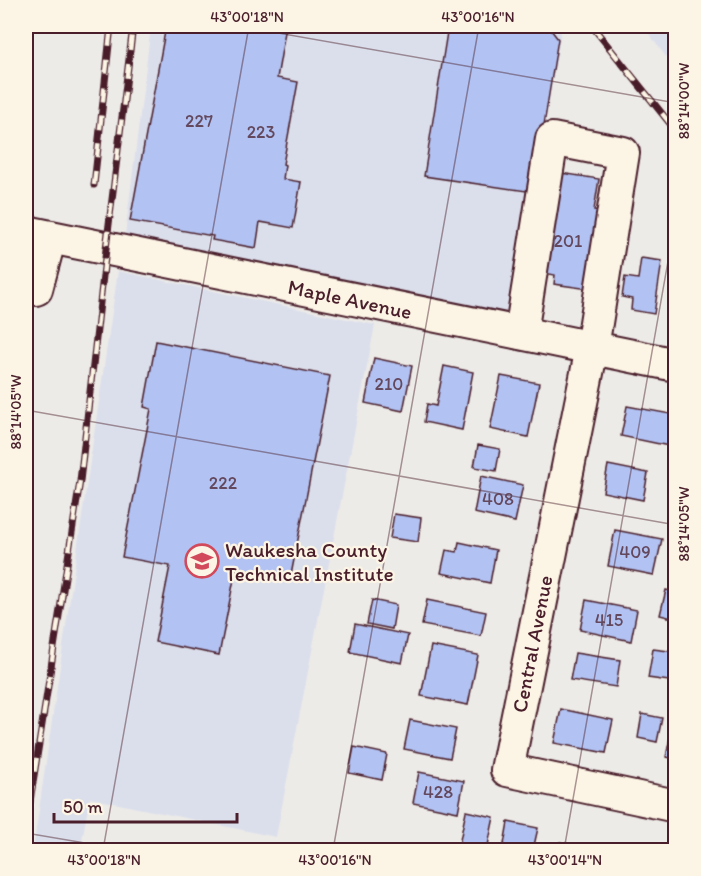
<svg xmlns="http://www.w3.org/2000/svg" width="701" height="876" font-family="Itim,sans-serif">
<style>
.built{fill:#dbdfeb}
.building{fill:#b2c3f3;stroke:#4a1f2b;stroke-width:1.5}
.lines{fill:none;stroke-linecap:round;stroke-linejoin:round}
.minor-casing{stroke:#4a1f2b;stroke-width:36}
.minor{stroke:#fcf5e5;stroke-width:32}
.rail-casing{stroke:#4a1f2b;stroke-width:7}
.rail{stroke:#fcf5e5;stroke-width:4.5;stroke-dasharray:14;stroke-linecap:butt}
.ticks{fill:none;stroke:#4a1f2b;stroke-width:1.5;stroke-opacity:0.45}
.labels{text-anchor:middle;dominant-baseline:central;stroke-width:4.5;stroke-linejoin:round;paint-order:stroke}
.number-label{font-size:18px;fill:#64485d}
.street-label{font-size:21px;fill:#4a1f2b;stroke:#fcf5e5}
.poi-label{font-size:21px;fill:#4a1f2b;stroke:#fcf5e5;text-anchor:start}
.neatline{fill:none;stroke:#4a1f2b;stroke-width:2}
.ticks-label{font-size:15px;text-anchor:middle;fill:#4a1f2b}
</style>
<rect width="100%" height="100%" fill="#edebe8"/>
<filter id="ink" filterUnits="userSpaceOnUse"><feTurbulence type="fractalNoise" baseFrequency=".0167" numOctaves="2"/><feDisplacementMap in="SourceGraphic" scale="12" xChannelSelector="R" yChannelSelector="G"/><feConvolveMatrix kernelMatrix="1 2 1 2 8 2 1 2 1" color-interpolation-filters="sRGB"/></filter>
<g filter="url(#ink)">
<g class="built">
<polygon points="151,26 562,26 512,316 125,235"/>
<polygon points="643,26 675,26 675,69"/>
<polygon points="118,271 375,325 276,837 90,798 80,850 33,850"/>
</g>
<g class="building">
<polygon points="166,26 286,26 277,78 298,82 283,164 285,165 283,179 301,182 293,228 260,222 256,248 212,240 213,236 130,221"/>
<polygon points="448,26 548,26 558,39 533,192 424,176"/>
<polygon points="555,172 599,179 594,210 602,211 589,289 554,284 555,275 534,271"/>
<polygon points="641,258 662,261 654,314 631,310 632,299 622,297 625,277 638,279"/>
<polygon points="156,341 330,376 290,580 236,569 219,655 155,642 170,566 122,557 151,409 144,407"/>
<polygon points="374,358 412,366 403,411 365,403"/>
<polygon points="444,366 473,372 462,430 424,422 427,404 436,406"/>
<polygon points="501,376 539,383 528,437 490,429"/>
<polygon points="627,406 676,415 674,447 621,436"/>
<polygon points="478,445 500,449 496,471 474,467"/>
<polygon points="608,465 648,473 643,500 603,492"/>
<polygon points="481,476 523,485 515,522 474,513"/>
<polygon points="394,514 421,518 418,542 390,538"/>
<polygon points="615,530 662,539 654,575 608,566"/>
<polygon points="459,542 496,550 490,583 441,573 446,550 457,552"/>
<polygon points="666,590 676,592 676,619 660,615"/>
<polygon points="372,600 396,605 392,629 367,624"/>
<polygon points="427,600 486,612 481,636 422,625"/>
<polygon points="586,600 637,610 631,641 580,630"/>
<polygon points="355,624 408,635 402,663 350,652"/>
<polygon points="431,646 478,655 468,705 421,696"/>
<polygon points="653,649 676,652 676,682 648,678"/>
<polygon points="575,653 620,660 616,687 570,680"/>
<polygon points="561,709 613,720 606,753 554,743"/>
<polygon points="642,714 662,718 657,742 638,738"/>
<polygon points="410,720 456,729 450,758 404,749"/>
<polygon points="673,722 676,722 676,759 666,757"/>
<polygon points="354,747 387,754 382,780 349,773"/>
<polygon points="419,772 464,781 458,812 413,803"/>
<polygon points="466,811 494,817 487,850 458,850"/>
<polygon points="508,822 538,828 533,850 503,850"/>
<polygon points="560,842 593,849 593,850 559,850"/>
</g>
<g class="lines">
<g class="minor-casing">
<g id="minor">
<polyline points="26,232 676,365"/>
<polyline points="26,286 36,289 50,237"/>
<polyline points="521,333 552,139 623,153 592,348 507,770 676,806"/>
</g>
</g>
<use href="#minor" class="minor"/>
<g class="rail-casing">
<g id="rail">
<polyline points="592,26 676,131"/>
<polyline points="94,185 111,26"/>
<polyline points="26,827 80,481 106,249 133,26"/>
</g>
</g>
<use href="#rail" class="rail"/>
</g>
</g>
<path class="ticks" d="M 238,26 L 676,103M 26,410 L 676,525M 26,833 L 126,850M 103,850 L 249,26M 333,850 L 479,26M 564,850 L 676,216"/>
<defs>
<g id="university-ring" transform="scale(1.725)"><circle r="9.5" fill="#fcf5e5" stroke="#d1495b" stroke-width="1.5"/><path d="M0-5L7-2L0 1L-7-2ZM-4 1L0 2.5L4 1V4Q0 6-4 4Z" fill="#d1495b"/></g>
</defs>
<g fill-rule="evenodd">
<use href="#university-ring" x="202" y="561"/>
</g>
<g class="labels">
<g class="number-label">
<text x="199" y="121">227</text>
<text x="261" y="132">223</text>
<text x="568" y="241">201</text>
<text x="389" y="384">210</text>
<text x="223" y="483">222</text>
<text x="498" y="499">408</text>
<text x="635" y="552">409</text>
<text x="609" y="620">415</text>
<text x="438" y="792">428</text>
</g>
<g class="street-label">
<text transform="translate(350 299) rotate(12)">Maple Avenue</text>
<text transform="translate(532 644) rotate(-79)">Central Avenue</text>
</g>
<g class="poi-label">
<text x="225" y="549">Waukesha County<tspan x="225" dy="24">Technical Institute</tspan></text>
</g>
</g>
<rect width="701" height="876" fill="none" stroke="#fcf5e5" stroke-width="66"/>
<path d="M54 813v9h183v-9" fill="none" stroke="#4a1f2b" stroke-width="3"/>
<text x="63" y="813" font-size="18" fill="#4a1f2b" stroke="#fcf5e5" stroke-width="4.5" paint-order="stroke">50 m</text>
<rect x="33" y="33" width="635" height="810" class="neatline"/>
<g class="ticks-label">
<text x="247" y="22">43°00'18"N</text>
<text x="478" y="22">43°00'16"N</text>
<text transform="translate(684 101) rotate(-90)" y="5">88°14'00"W</text>
<text transform="translate(16 412) rotate(-90)" y="5">88°14'05"W</text>
<text transform="translate(684 524) rotate(-90)" y="5">88°14'05"W</text>
<text x="104" y="865">43°00'18"N</text>
<text x="335" y="865">43°00'16"N</text>
<text x="565" y="865">43°00'14"N</text>
</g>
</svg>
